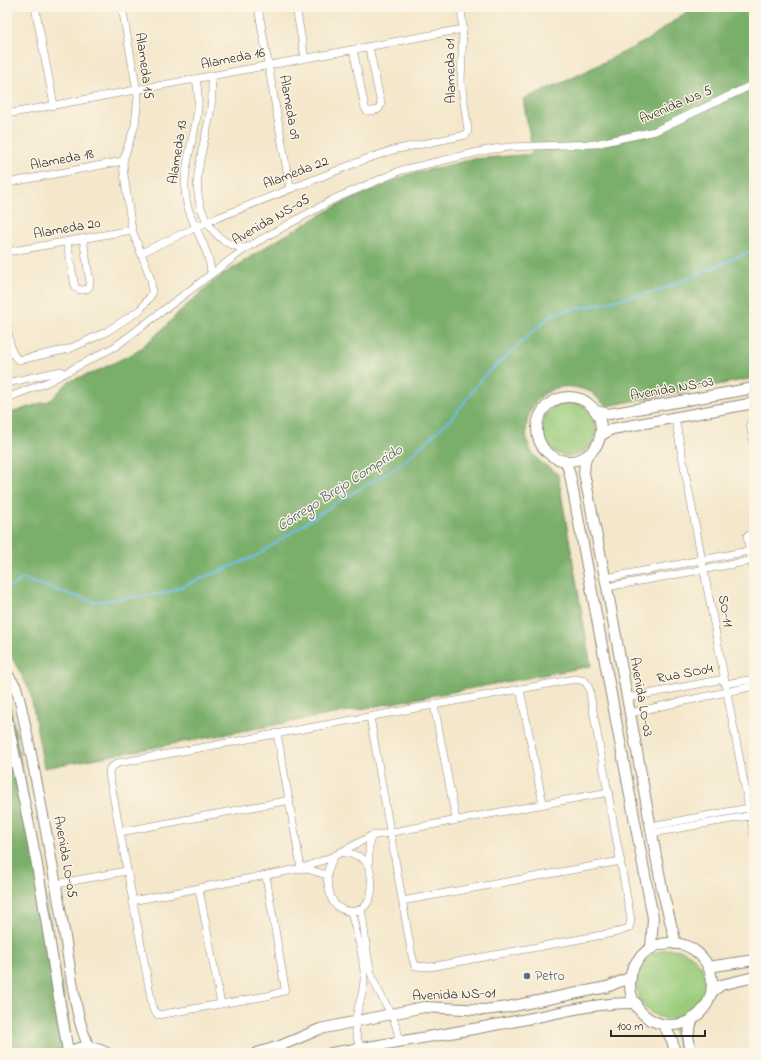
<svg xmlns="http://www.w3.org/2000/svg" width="761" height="1060" font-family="'Indie Flower',sans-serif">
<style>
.green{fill:#99cb7a;stroke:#627b52}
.forest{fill:#7aaf6a;stroke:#526d4a}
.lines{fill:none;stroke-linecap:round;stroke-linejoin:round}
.stream{stroke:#70bfeb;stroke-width:2}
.street-casing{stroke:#90897b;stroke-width:8}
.secondary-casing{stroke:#90897b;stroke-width:12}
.street{stroke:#fff;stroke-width:7}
.secondary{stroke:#fff;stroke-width:10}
.service-dot{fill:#5c6f8a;stroke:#fcf5e5;stroke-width:1.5}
.labels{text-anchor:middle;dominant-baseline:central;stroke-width:3;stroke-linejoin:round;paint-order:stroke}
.street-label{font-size:14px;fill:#2b2b2b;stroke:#fcf5e5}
.service-label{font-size:14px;fill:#4e5e75;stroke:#fcf5e5;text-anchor:start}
.water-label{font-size:15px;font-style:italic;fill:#405765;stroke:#fcf5e5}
</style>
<rect width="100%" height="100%" fill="#fcf5e5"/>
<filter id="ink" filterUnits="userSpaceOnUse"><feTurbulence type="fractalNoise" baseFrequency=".025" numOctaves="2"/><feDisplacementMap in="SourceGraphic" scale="8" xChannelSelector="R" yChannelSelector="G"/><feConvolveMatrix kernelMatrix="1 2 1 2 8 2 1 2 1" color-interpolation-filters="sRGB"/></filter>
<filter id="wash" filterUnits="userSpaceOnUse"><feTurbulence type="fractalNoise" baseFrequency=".012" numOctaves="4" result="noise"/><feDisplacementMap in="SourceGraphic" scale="16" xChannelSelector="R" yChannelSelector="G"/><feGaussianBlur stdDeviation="0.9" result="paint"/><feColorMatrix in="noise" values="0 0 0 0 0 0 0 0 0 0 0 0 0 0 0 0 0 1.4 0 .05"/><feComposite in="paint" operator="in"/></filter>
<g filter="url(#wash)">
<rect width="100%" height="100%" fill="#f4e7cb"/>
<g class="green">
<circle cx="569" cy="429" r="27"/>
<circle cx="671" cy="984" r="35"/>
<polygon points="685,1025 688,1053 681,1053 673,1028"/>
</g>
<g class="forest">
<path d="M 693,7 L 754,7 L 754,378 L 607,406 C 600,403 597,396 591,392 C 586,390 579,388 573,387 C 539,382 517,419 530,449 C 537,464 554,468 558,475 L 591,666 L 44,768 L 30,691 L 9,652 L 7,643 L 7,414 L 51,400 L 69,381 L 95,372 L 136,352 L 163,329 L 178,313 L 215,280 L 267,246 L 338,205 L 407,175 L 473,159 L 533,154 L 523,99 L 568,80 L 646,41 Z"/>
<polygon points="7,687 70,1032 67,1053 7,1053"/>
</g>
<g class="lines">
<polyline class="stream" points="7,588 23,579 94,602 166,593 256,556 336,503 399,466 452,418 485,375 553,314 658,291 754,250"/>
</g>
</g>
<g filter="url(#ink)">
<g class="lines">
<g class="street-casing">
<g id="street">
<polyline points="35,7 54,105"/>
<polyline points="258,7 290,188"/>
<polyline points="296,7 305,58"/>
<polyline points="353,49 365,108 367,111 373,111 379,109 381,104 369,47"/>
<path d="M 211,77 C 219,130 176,180 212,229 C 220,240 232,247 246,248"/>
<path d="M 196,79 C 205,117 184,151 185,188 C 185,219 209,243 211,273"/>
<polyline points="7,114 463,29"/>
<polyline points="7,183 123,161"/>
<path d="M 67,242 L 75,287 C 79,291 85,291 89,287 L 90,282 L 83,239"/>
<polyline points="7,252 132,230"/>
<polyline points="141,253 207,222 366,159 393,150 466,135 468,130 461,82 463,29 461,7"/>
<path d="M 7,324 C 9,334 9,355 19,360 L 69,349 L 106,332 L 140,310 L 152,294 L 151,279 L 132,230 L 124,175 L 123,161 L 135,125 L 138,97 L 122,7"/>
<polyline points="7,383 61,371"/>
<polyline points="7,398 48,382 116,346 246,248 334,199 402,170 487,150 509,147 595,144 655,131 754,84"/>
<polyline points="675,418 754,835"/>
<polyline points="754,422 750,424 754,447"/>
<polyline points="754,534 747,536 747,537 754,572"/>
<polyline points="606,578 749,551"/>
<polyline points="607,587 750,561"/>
<polyline points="725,684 754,679"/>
<polyline points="520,689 543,804"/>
<polyline points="627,698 724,679"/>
<polyline points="434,705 456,820"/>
<polyline points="630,713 754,686"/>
<polyline points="277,733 301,868"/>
<polyline points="651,826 754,807"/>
<polyline points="120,832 290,800"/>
<polyline points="652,833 754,815"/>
<path d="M 334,856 C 325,873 326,879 331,897 C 336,914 362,917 369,900 C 373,892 372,884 371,876 C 368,856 358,855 340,852"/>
<polyline points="369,866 369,847 371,836"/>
<polyline points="303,868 327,875"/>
<polyline points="266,876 285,988 284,991 267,996 158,1015 153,1009 109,773 110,768 118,763 575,679 585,681 589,688 631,920 629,928 618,932 430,967 415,966 412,956 370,717"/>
<polyline points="56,884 126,871"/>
<polyline points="199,889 221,1004"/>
<polyline points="132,901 303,868 334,856 371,836 609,792"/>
<polyline points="402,901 621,861"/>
<path d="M 361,909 C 365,930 366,953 371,973 C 378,997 397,1015 399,1041"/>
<path d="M 351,912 C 356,932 365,959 364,979 C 363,1007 347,1019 361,1048"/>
</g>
</g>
<g class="secondary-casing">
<g id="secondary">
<circle cx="569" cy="429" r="32"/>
<polyline points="595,411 609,414 754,388"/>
<polyline points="600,436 612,429 754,403"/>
<polyline points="587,455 585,462 584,473 607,587 662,889 676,944"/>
<polyline points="566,461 570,475 653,918 651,949"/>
<path d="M 7,674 L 16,687 L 21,706 C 37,781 51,856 64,931 C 70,964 75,1019 89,1047"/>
<polyline points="7,719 36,859 68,1052"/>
<circle cx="671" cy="984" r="41"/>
<polyline points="708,967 754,960"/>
<polyline points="712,992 721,985 754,977"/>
<polyline points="663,1024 672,1040 675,1053"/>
<path d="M 67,1053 C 80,1045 94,1046 107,1053"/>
<polyline points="257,1053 280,1046 320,1029 391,1014 424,1007 484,1010 508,1007 607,987 631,977"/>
<path d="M 331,1053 C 393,1043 455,1033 516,1021 C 556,1014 595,1002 636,1003"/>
<polyline points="691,1053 688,1035 693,1018"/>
</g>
</g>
<use href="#street" class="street"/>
<use href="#secondary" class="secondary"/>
</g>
</g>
<circle class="service-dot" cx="527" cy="976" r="4"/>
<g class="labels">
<g class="street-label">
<text transform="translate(233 59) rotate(-11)">Alameda 16</text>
<text transform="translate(144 66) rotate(82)">Alameda 15</text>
<text transform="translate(451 71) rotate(-91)">Alameda 01</text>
<text transform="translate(676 105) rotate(-23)">Avenida Ns 5</text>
<text transform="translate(289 107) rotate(80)">Alameda 09</text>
<text transform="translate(178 152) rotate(-81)">Alameda 13</text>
<text transform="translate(62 160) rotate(-11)">Alameda 18</text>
<text transform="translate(296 173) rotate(-21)">Alameda 22</text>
<text transform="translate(271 220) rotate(-30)">Avenida NS-05</text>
<text transform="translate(67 229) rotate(-10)">Alameda 20</text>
<text transform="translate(672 389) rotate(-10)">Avenida NS-03</text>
<text transform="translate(725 611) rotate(80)">SO-11</text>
<text transform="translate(685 674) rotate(-11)">Rua SO04</text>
<text transform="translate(641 697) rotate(80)">Avenida LO-03</text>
<text transform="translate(65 857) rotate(80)">Avenida LO-05</text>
<text transform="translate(454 995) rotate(-2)">Avenida NS-01</text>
</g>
<g class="service-label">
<text x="535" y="976">Petro</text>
</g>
<g class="water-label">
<text transform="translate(340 488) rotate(-33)">Córrego Brejo Comprido</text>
</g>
</g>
<rect width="761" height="1060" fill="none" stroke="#fcf5e5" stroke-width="24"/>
<path d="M611 1030v6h94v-6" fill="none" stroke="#2b2b2b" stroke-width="2"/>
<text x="617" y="1030" font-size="12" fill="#2b2b2b" stroke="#fcf5e5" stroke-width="3" paint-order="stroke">100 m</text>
</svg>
